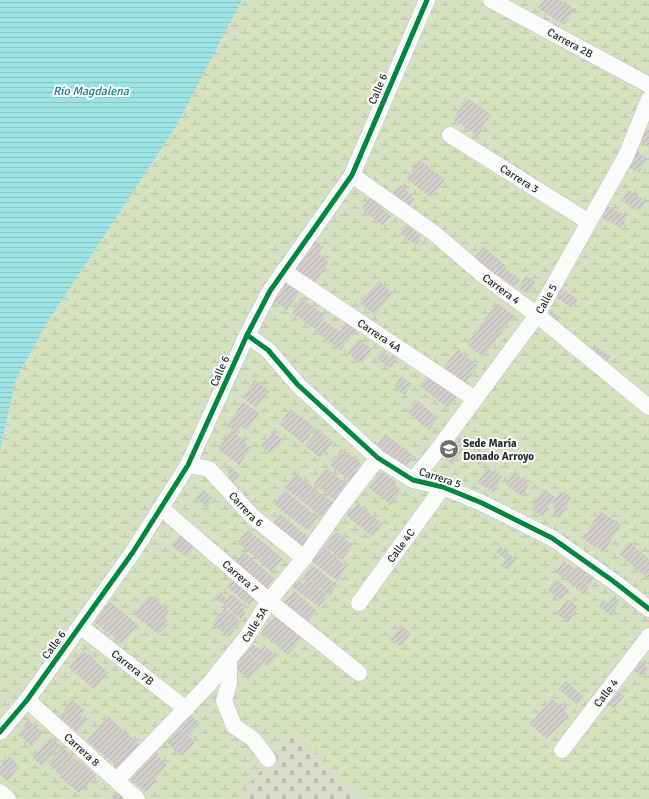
<svg xmlns="http://www.w3.org/2000/svg" width="649" height="799" font-family="Signika,sans-serif">
<style>
.wetland{fill:url(#wetland-marsh)}
.cemetery{fill:url(#cemetery-stones)}
.water{fill:url(#water-rules)}
.building{fill:url(#building-hatch)}
.lines{fill:none;stroke-linecap:round;stroke-linejoin:round}
.street-casing{stroke:#c4c2c3;stroke-width:17}
.street{stroke:#fcfbfb;stroke-width:16}
.cycleway-casing{stroke:#fff;stroke-width:8}
.cycleway{stroke:#00873e;stroke-width:5}
.labels{text-anchor:middle;dominant-baseline:central;stroke-width:4;stroke-linejoin:round;paint-order:stroke}
.street-label{font-size:11px;fill:#2c2c2c;stroke:#fff}
.poi-label{font-size:11px;font-weight:bold;fill:#2c2c2c;stroke:#fff;text-anchor:start}
.water-label{font-size:12px;font-style:italic;fill:#19818c;stroke:#fff}
</style>
<defs>
<pattern id="wetland-marsh" width="20" height="14" patternUnits="userSpaceOnUse"><rect width="20" height="14" fill="#d5e1bf"/><path d="M1 5h8M5 5V1M11 12h8M15 12V8" fill="none" stroke="#b7c1a4"/></pattern>
<pattern id="cemetery-stones" width="16" height="16" patternUnits="userSpaceOnUse"><rect width="16" height="16" fill="#dadccb"/><path d="M2 7V4a2 2 0 0 1 4 0v3zM10 15v-3a2 2 0 0 1 4 0v3z" fill="#bbbdae"/></pattern>
<pattern id="water-rules" width="6" height="5" patternUnits="userSpaceOnUse"><rect width="6" height="5" fill="#9de4e4"/><path d="M0 2.5h6" fill="none" stroke="#87c4c4"/></pattern>
<pattern id="building-hatch" width="6" height="6" patternUnits="userSpaceOnUse"><rect width="6" height="6" fill="#d1cecc"/><path d="M-1 1l2-2M0 6l6-6M5 7l2-2" fill="none" stroke="#b4b1af"/></pattern>
</defs>
<rect width="100%" height="100%" fill="#e9e5e3"/>
<polygon class="wetland" points="242,0 649,0 649,799 0,799 0,449 16,379 50,318 175,128"/>
<polygon class="cemetery" points="293,733 363,799 237,799"/>
<polygon class="water" points="0,0 242,0 175,128 50,318 16,379 0,449"/>
<g class="building">
<polygon points="544,0 560,0 574,9 564,25 538,8"/>
<polygon points="467,98 491,115 478,136 453,119"/>
<polygon points="641,127 649,131 649,147 635,140"/>
<polygon points="630,148 647,158 639,173 622,163"/>
<polygon points="420,160 445,180 431,198 406,178"/>
<polygon points="402,185 415,200 407,207 393,192"/>
<polygon points="628,190 646,201 640,211 622,201"/>
<polygon points="371,198 391,216 382,226 362,208"/>
<polygon points="604,204 627,217 621,228 597,215"/>
<polygon points="406,225 422,236 416,245 400,234"/>
<polygon points="314,239 323,247 319,254 329,262 311,289 289,273"/>
<polygon points="484,247 506,266 504,268 520,280 515,287 499,276 496,279 471,261"/>
<polygon points="526,276 536,282 528,294 518,288"/>
<polygon points="286,280 301,290 287,310 272,300"/>
<polygon points="379,281 392,293 375,315 360,303"/>
<polygon points="557,285 578,300 572,308 551,294"/>
<polygon points="301,298 325,316 316,330 292,313"/>
<polygon points="497,303 514,316 483,357 467,344"/>
<polygon points="544,304 561,318 553,329"/>
<polygon points="324,320 340,332 347,322 356,328 341,350 316,332"/>
<polygon points="359,339 372,349 362,364 348,353"/>
<polygon points="595,346 611,357 604,365 589,355"/>
<polygon points="458,349 478,366 464,384 444,367"/>
<polygon points="382,350 390,357 394,353 399,356 390,368 376,358"/>
<polygon points="432,371 459,394 448,408 420,386"/>
<polygon points="401,376 412,384 404,395 394,387"/>
<polygon points="255,380 269,391 256,408 242,397"/>
<polygon points="417,400 438,418 429,430 407,412"/>
<polygon points="243,402 259,413 247,430 241,426 236,432 227,426"/>
<polygon points="291,409 315,428 303,443 279,424"/>
<polygon points="318,429 333,442 320,458 305,446"/>
<polygon points="231,430 245,441 244,443 251,448 239,465 218,449"/>
<polygon points="451,431 467,442 453,465 438,453"/>
<polygon points="273,432 283,440 271,454 261,446"/>
<polygon points="385,434 414,456 404,469 375,447"/>
<polygon points="476,447 488,455 481,466 469,458"/>
<polygon points="342,449 364,466 352,482 330,465"/>
<polygon points="230,466 240,475 230,486 224,480 230,474 226,471"/>
<polygon points="326,468 348,485 336,501 314,484"/>
<polygon points="486,468 502,476 494,492 478,483"/>
<polygon points="382,471 396,482 394,485 401,491 390,505 368,487"/>
<polygon points="514,472 529,484 522,496 506,485"/>
<polygon points="296,474 333,503 322,517 285,488"/>
<polygon points="203,489 214,499 207,507 195,498"/>
<polygon points="544,489 554,497 543,517 531,509"/>
<polygon points="284,490 318,518 308,531 274,504"/>
<polygon points="560,491 571,498 560,518 553,514 555,508 552,506"/>
<polygon points="358,503 382,524 372,536 346,515"/>
<polygon points="600,511 621,524 604,552 583,539"/>
<polygon points="280,514 310,539 301,551 271,525"/>
<polygon points="184,529 208,559 193,548 187,557 172,546"/>
<polygon points="248,530 283,559 272,572 238,542"/>
<polygon points="336,532 353,545 342,560 325,546"/>
<polygon points="629,542 649,559 649,579 619,554"/>
<polygon points="323,547 347,567 337,581 311,561"/>
<polygon points="500,547 516,559 508,570 502,566 506,560 496,552"/>
<polygon points="244,552 274,578 264,590 234,564"/>
<polygon points="563,561 576,570 580,564 595,577 584,594 556,572"/>
<polygon points="312,565 337,585 330,595 304,575"/>
<polygon points="237,573 260,591 249,605 226,587"/>
<polygon points="308,579 328,595 319,607 293,587 299,580 304,584"/>
<polygon points="556,579 569,590 561,600 548,590"/>
<polygon points="294,591 317,611 303,628 279,608"/>
<polygon points="219,592 227,599 231,594 245,606 243,610 246,613 241,619 215,597"/>
<polygon points="150,595 169,611 162,620 168,624 158,634 134,614"/>
<polygon points="613,598 619,604 610,615 599,606 603,600 608,604"/>
<polygon points="567,599 579,607 568,622 556,614"/>
<polygon points="110,602 138,625 122,643 94,622"/>
<polygon points="225,608 241,622 228,637 212,623"/>
<polygon points="276,615 302,638 288,655 261,632"/>
<polygon points="401,625 411,633 401,646 390,639"/>
<polygon points="253,644 260,650 263,645 276,656 268,667 248,651"/>
<polygon points="83,650 108,672 94,689 69,667"/>
<polygon points="247,652 262,664 248,680 234,666"/>
<polygon points="635,656 649,669 641,677 627,665"/>
<polygon points="566,681 584,697 577,705 559,689"/>
<polygon points="605,681 624,696 614,709 595,693"/>
<polygon points="552,699 559,705 561,702 567,708 564,712 569,716 546,739 530,723"/>
<polygon points="72,700 85,710 81,716 87,720 77,732 59,717"/>
<polygon points="190,714 200,723 189,735 177,725"/>
<polygon points="108,716 140,746 119,768 87,741"/>
<polygon points="28,720 43,732 33,747 18,735"/>
<polygon points="178,727 195,742 182,756 165,742"/>
<polygon points="51,737 61,746 42,766 32,757"/>
<polygon points="62,747 75,759 60,775 48,763"/>
<polygon points="154,753 167,765 154,780 156,781 146,792 129,778"/>
<polygon points="9,756 19,766 8,781 0,775 0,767"/>
<polygon points="76,758 96,775 79,793 60,777"/>
<polygon points="118,792 125,799 112,799"/>
</g>
<g class="lines">
<g class="street-casing">
<g id="street">
<path id="s1" d="M 491,0 L 649,85"/>
<path id="s2" d="M 450,135 L 589,222"/>
<path id="s3" d="M 352,175 L 434,233 L 484,276 L 537,315 L 649,407"/>
<path id="s4" d="M 283,271 L 475,399"/>
<polyline points="247,335 268,350 298,385 378,458 413,480 443,487 482,503 552,538 613,581 649,609"/>
<path id="s5" d="M 188,465 L 209,469 L 253,517 L 304,558"/>
<path id="s6" d="M 413,480 L 436,452 L 537,315 L 626,156 L 649,99"/>
<path id="s7" d="M 161,508 L 269,601 L 359,673"/>
<path id="s8" d="M 359,603 L 443,487"/>
<path id="s9" d="M 80,626 L 186,709"/>
<polyline points="229,660 229,683 224,701 234,726 253,739 268,759"/>
<path id="s10" d="M 27,700 L 137,799"/>
<polyline points="0,732 27,700 133,552 188,465 247,335 270,291 352,175 427,0"/>
<path id="s11" d="M 562,750 L 649,636"/>
<path id="s12" d="M 117,780 L 209,684 L 246,638 L 269,601 L 304,558 L 340,507 L 378,458"/>
<polyline points="0,792 8,799"/>
</g>
</g>
<use href="#street" class="street"/>
<g class="cycleway-casing">
<g id="cycleway">
<polyline points="247,335 268,350 298,385 378,458 413,480 443,487 482,503 552,538 613,581 649,609"/>
<polyline points="0,732 27,700 133,552 188,465 247,335 270,291 352,175 427,0"/>
</g>
</g>
<use href="#cycleway" class="cycleway"/>
</g>
<defs>
<g id="school-disc" transform="scale(1)"><circle r="9.5" fill="#6e6d6c" stroke="#fff"/><path d="M0-5L7-2L0 1L-7-2ZM-4 1L0 2.5L4 1V4Q0 6-4 4Z" fill="#fff"/></g>
</defs>
<g fill-rule="evenodd">
<use href="#school-disc" x="449" y="449"/>
</g>
<g class="labels">
<g class="street-label">
<text stroke="none"><textPath href="#s1" startOffset="90">Carrera 2B</textPath></text>
<text transform="translate(378 89) rotate(-67)">Calle 6</text>
<text stroke="none"><textPath href="#s2" startOffset="82">Carrera 3</textPath></text>
<text stroke="none"><textPath href="#s3" startOffset="188">Carrera 4</textPath></text>
<text stroke="none"><textPath href="#s6" startOffset="225">Calle 5</textPath></text>
<text stroke="none"><textPath href="#s4" startOffset="116">Carrera 4A</textPath></text>
<text transform="translate(220 371) rotate(-66)">Calle 6</text>
<text transform="translate(440 478) rotate(18)">Carrera 5</text>
<text stroke="none"><textPath href="#s5" startOffset="76">Carrera 6</textPath></text>
<text stroke="none"><textPath href="#s8" startOffset="71">Calle 4C</textPath></text>
<text stroke="none"><textPath href="#s7" startOffset="105">Carrera 7</textPath></text>
<text stroke="none"><textPath href="#s12" startOffset="208">Calle 5A</textPath></text>
<text transform="translate(54 645) rotate(-54)">Calle 6</text>
<text stroke="none"><textPath href="#s9" startOffset="67">Carrera 7B</textPath></text>
<text stroke="none"><textPath href="#s11" startOffset="72">Calle 4</textPath></text>
<text stroke="none"><textPath href="#s10" startOffset="74">Carrera 8</textPath></text>
</g>
<g class="poi-label">
<text x="463" y="443">Sede María<tspan x="463" dy="13">Donado Arroyo</tspan></text>
</g>
<g class="water-label">
<text x="91" y="91">Río Magdalena</text>
</g>
</g>
</svg>
